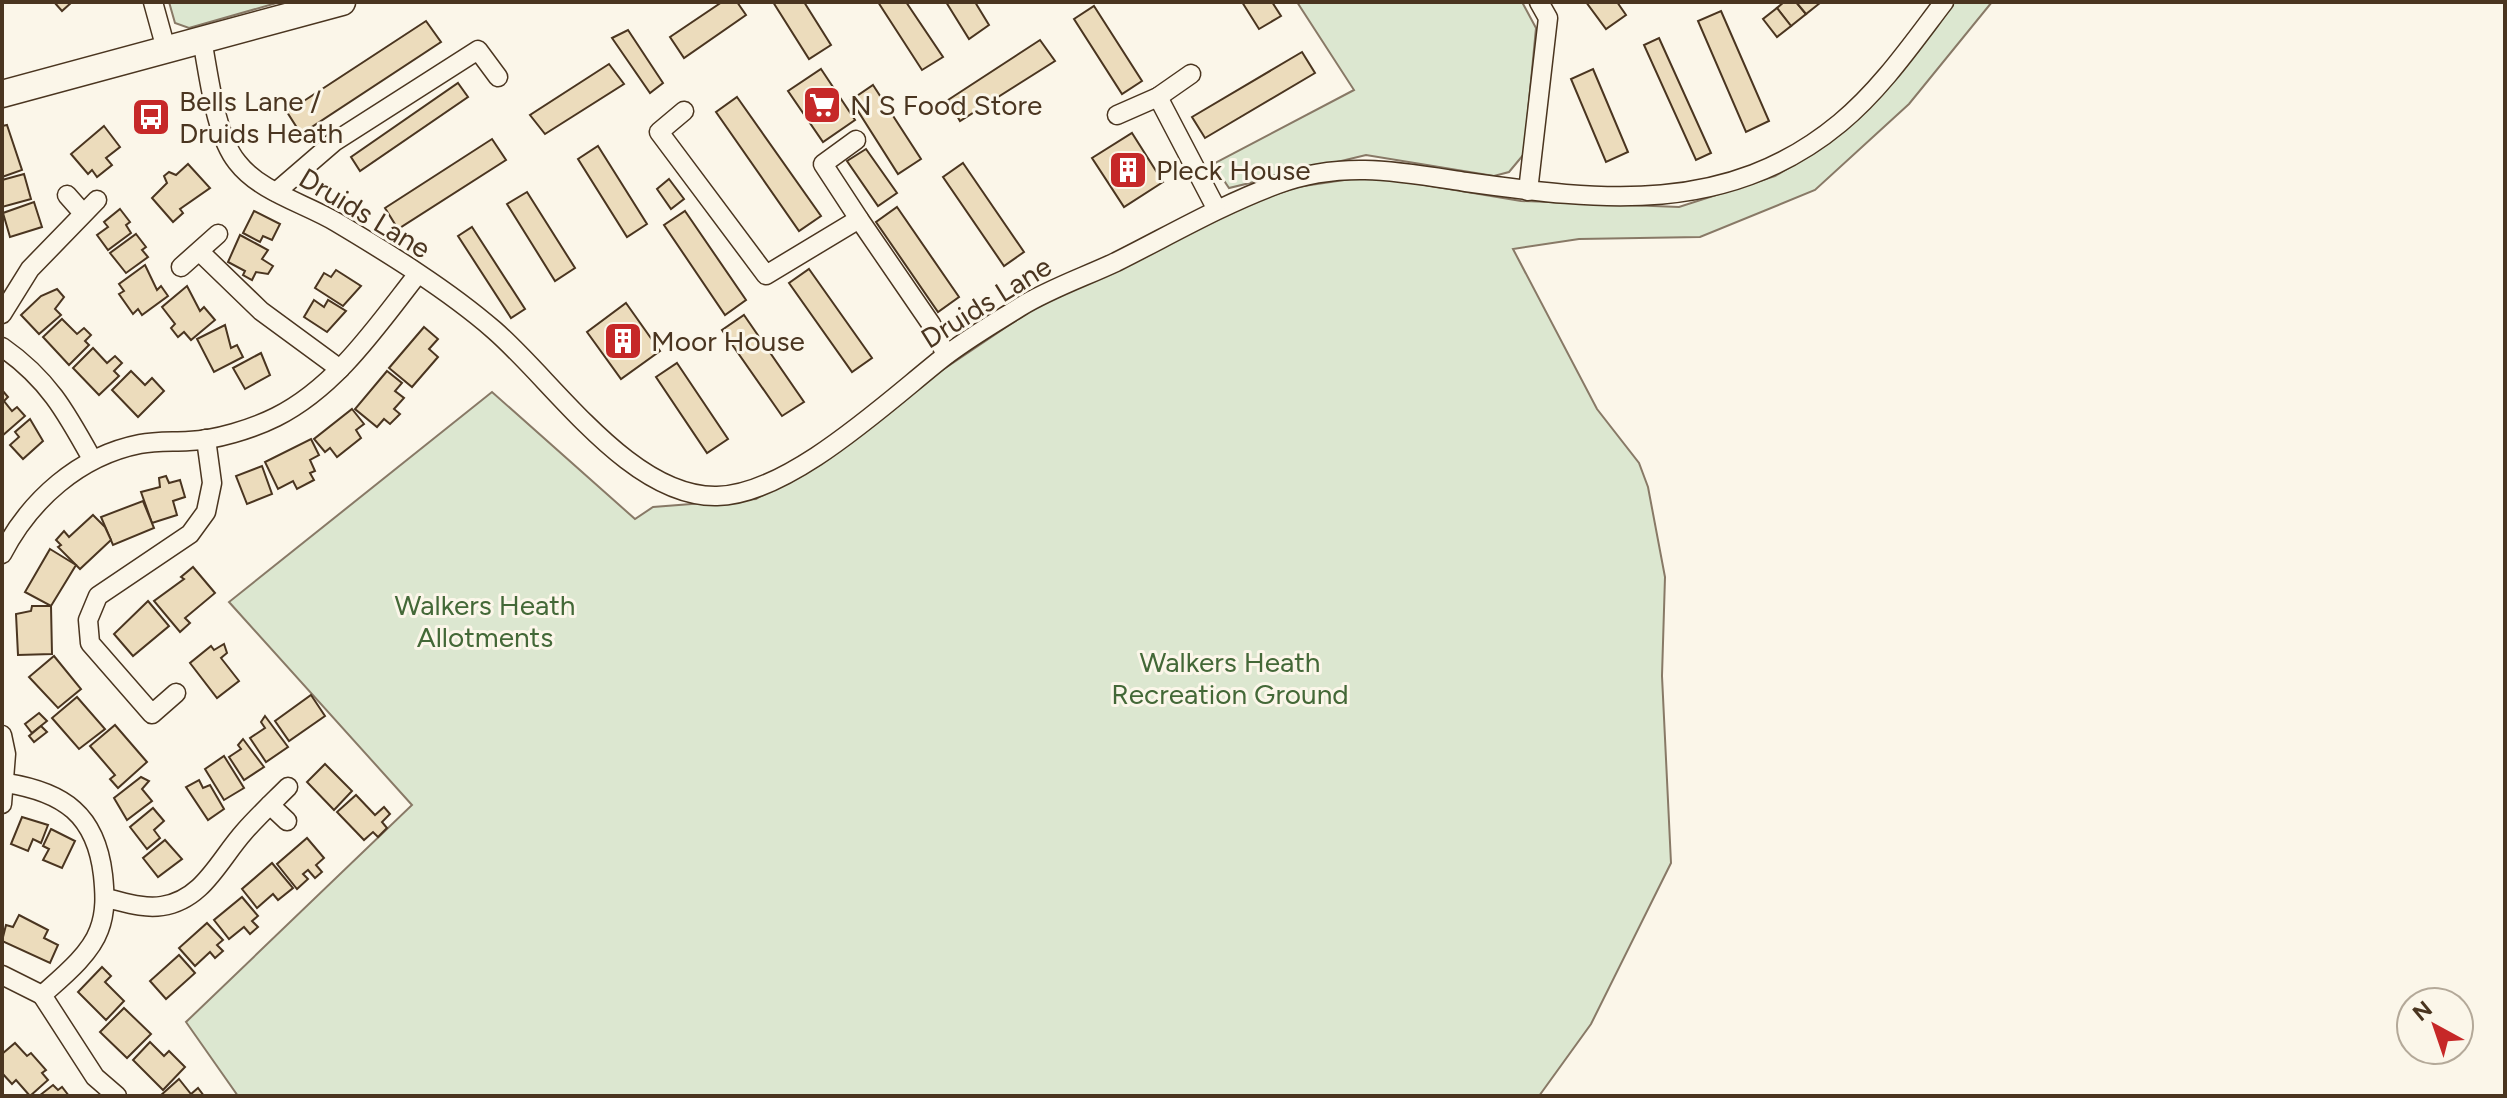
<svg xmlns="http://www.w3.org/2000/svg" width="2507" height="1098" font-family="Figtree,sans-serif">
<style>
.green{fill:#dce7d0;stroke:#887966;stroke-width:2}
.building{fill:#ecdcbc;stroke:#4a3520;stroke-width:2}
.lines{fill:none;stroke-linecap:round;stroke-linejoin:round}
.street-casing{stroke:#4a3520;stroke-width:21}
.secondary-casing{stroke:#4a3520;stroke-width:29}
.street{stroke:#fbf6e9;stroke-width:18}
.secondary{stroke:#fbf6e9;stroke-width:26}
.labels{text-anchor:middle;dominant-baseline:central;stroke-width:6;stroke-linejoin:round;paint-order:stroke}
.poi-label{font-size:28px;fill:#4a3520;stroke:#fbf6e9;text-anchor:start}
.street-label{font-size:28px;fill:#4a3520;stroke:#fbf6e9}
.park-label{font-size:28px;fill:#436837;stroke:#fbf6e9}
</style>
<rect width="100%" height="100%" fill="#fbf6e9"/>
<g class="green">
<polygon points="169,2 280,2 189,28 175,23"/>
<polygon points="1297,2 1522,2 1536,28 1524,154 1509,172 1494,176 1366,155 1229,188 1213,164 1354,90"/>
<polygon points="1953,2 1992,2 1909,104 1815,190 1700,237 1579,239 1513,249 1597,409 1639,463 1648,487 1665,577 1662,676 1671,863 1591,1024 1539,1096 238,1096 186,1022 412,805 229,602 492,392 635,519 653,507 756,499 845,445 932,377 1030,311 1222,213 1297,187 1371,176 1521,201 1679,207 1775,176 1819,150 1878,97"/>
</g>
<g class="building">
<polygon points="54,2 72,2 62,11"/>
<polygon points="722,2 737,2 746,15 684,58 670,37"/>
<polygon points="773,2 804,2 831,45 809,59"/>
<polygon points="878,2 906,2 943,57 922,70"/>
<polygon points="946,2 975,2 989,25 969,39"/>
<polygon points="1242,2 1272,2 1281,16 1259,29"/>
<polygon points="1586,2 1617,2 1626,15 1606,29"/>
<polygon points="1784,2 1796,2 1806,14 1791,26 1777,8"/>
<polygon points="1796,2 1819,2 1820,3 1806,14"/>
<polygon points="1094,6 1142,81 1122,94 1074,19"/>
<polygon points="1777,8 1791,26 1777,37 1763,19"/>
<polygon points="1721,11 1769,121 1746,132 1698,21"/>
<polygon points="426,21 441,42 301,134 287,112"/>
<polygon points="628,30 663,83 650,93 612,38"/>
<polygon points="1659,38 1711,153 1696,160 1644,45"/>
<polygon points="1040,40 1055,61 960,121 948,100"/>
<polygon points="1302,52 1315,73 1205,138 1192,117"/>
<polygon points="609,64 624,84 545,134 530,115"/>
<polygon points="821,69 855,120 823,142 788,91"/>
<polygon points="1593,69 1628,152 1606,162 1571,79"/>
<polygon points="458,83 468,97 360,171 351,157"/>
<polygon points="873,85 921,159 898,174 851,100"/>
<polygon points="737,97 821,216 799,231 716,112"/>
<polygon points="7,125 22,170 2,177 2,126"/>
<polygon points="104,126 120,147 106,158 112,165 97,177 92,170 88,174 71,154"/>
<polygon points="1132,133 1163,182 1124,207 1092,158"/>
<polygon points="492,139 506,160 398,229 385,208"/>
<polygon points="598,146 647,224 627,237 578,159"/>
<polygon points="866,149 897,193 878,206 847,161"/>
<polygon points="963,163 1024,252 1004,266 943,177"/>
<polygon points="188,164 210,188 180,209 183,213 173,222 152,198 167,183 164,176 169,172 176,175"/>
<polygon points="24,174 31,199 2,207 2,180"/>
<polygon points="669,179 684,199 671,209 657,189"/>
<polygon points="527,192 575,268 555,281 507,204"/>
<polygon points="34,202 42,227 10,237 3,213"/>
<polygon points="897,207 959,297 938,312 876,222"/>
<polygon points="120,209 130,222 126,225 131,233 108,250 97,235 108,227 104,222"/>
<polygon points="254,211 280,224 272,240 263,236 260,242 243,233"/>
<polygon points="685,211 746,300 725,315 664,225"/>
<polygon points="472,227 525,309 511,318 458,236"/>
<polygon points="136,234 146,247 142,250 148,257 126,273 110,253"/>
<polygon points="240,235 268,250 262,259 273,266 268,274 256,272 252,280 243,275 245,271 228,262"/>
<polygon points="145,265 157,290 161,286 168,296 142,315 138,309 133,314 119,294 124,291 119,284"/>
<polygon points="809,269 872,358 852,372 789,283"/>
<polygon points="336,270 361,286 343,306 315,288 324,273 331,277"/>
<polygon points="187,286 200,311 204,307 215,320 191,340 184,332 178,337 171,328 175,324 162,307"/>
<polygon points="57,289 64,297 55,309 61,315 39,334 21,315 41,296"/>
<polygon points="314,300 324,307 328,300 346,311 327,332 304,317"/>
<polygon points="626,303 660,351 621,379 587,332"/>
<polygon points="744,315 804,402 782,416 722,330"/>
<polygon points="62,319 77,334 84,328 91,335 85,341 89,345 69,365 43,337"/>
<polygon points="225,325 231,348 237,345 243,357 214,372 197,339"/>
<polygon points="424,327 438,339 429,349 438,357 412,387 389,368"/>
<polygon points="93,348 107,363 115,356 122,363 114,371 119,376 99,395 73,368"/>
<polygon points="261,353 270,375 245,389 233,368"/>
<polygon points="677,363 728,439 707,453 656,377"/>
<polygon points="131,371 145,385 152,378 164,391 138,417 112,390"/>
<polygon points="387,371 402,383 395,391 404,398 394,409 400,414 390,424 384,419 377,427 355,409"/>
<polygon points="2,390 8,397 4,401 12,411 17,407 25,416 2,436"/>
<polygon points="352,409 364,424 356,430 361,438 337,457 330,448 325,452 314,439"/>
<polygon points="30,419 43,441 23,459 10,445 19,437 15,432"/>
<polygon points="311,439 319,455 310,460 315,471 310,473 314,480 297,489 293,481 278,489 265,462"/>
<polygon points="262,466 272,494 247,504 236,476"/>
<polygon points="166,476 169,483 180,480 185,497 173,501 177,515 152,523 141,492 160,487 159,478"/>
<polygon points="143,501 154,528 113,545 101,517"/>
<polygon points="93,515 105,527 111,540 80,569 58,547 61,545 56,540 64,531 69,537"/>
<polygon points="50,549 76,565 51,606 25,592"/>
<polygon points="193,567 215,593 185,618 190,623 180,632 154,601 184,579 181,577"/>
<polygon points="148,601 169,626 133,656 114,634"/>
<polygon points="32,606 51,606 52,654 18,655 16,614 31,611"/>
<polygon points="224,644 227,653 221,658 239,681 217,698 190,663 211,646 214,650"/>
<polygon points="54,656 81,689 58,708 29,677"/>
<polygon points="311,695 325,716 289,741 275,721"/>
<polygon points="77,697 105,729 79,749 52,718"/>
<polygon points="39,713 47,721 32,733 25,724"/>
<polygon points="265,716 288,747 266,762 250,738 265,728 261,722"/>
<polygon points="115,725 147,762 118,788 110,779 115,775 90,746"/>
<polygon points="41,726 47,732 34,742 29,736"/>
<polygon points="243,739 264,767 244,780 229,757 241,749 238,745"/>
<polygon points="224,756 244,788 224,800 205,769"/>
<polygon points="325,764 352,791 334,810 307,782"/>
<polygon points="141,777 149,781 142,789 152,801 127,820 114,798"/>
<polygon points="199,780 203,788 210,785 224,809 208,820 186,787"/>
<polygon points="356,795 375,815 384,807 390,814 382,822 387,828 378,837 373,832 364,840 337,812"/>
<polygon points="153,808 164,821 154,830 160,838 147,849 130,827"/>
<polygon points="22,817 48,825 41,843 33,839 28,851 11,844"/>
<polygon points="51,829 75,841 62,868 43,860 49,849 43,846"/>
<polygon points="307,838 324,858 316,865 322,872 315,878 308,870 303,874 308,879 297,889 277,864"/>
<polygon points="165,840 182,859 158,877 143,858"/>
<polygon points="272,863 293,888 278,900 273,894 257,908 242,889"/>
<polygon points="242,897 258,916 252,921 258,927 250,934 244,927 229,939 214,920"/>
<polygon points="19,915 48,930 44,938 58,945 50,963 2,941 6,925 13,927"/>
<polygon points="207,923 223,940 217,945 223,951 215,958 210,952 195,966 179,948"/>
<polygon points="179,955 195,973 166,999 150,981"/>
<polygon points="102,967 111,976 105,982 124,1001 106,1020 78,992"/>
<polygon points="124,1008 151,1034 127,1058 100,1032"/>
<polygon points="150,1042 164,1056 169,1051 185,1067 163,1090 133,1060"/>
<polygon points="15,1043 27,1056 31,1053 46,1070 42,1073 48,1080 30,1096 16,1080 12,1084 2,1073 2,1054"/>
<polygon points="179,1079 191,1094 198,1088 204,1096 160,1096"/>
<polygon points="53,1085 58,1090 62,1087 69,1096 39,1096"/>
</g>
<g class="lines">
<g class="street-casing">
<g id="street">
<polyline points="153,2 166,49"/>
<path d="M 202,40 C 209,75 215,135 237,162 C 260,192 304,203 336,222 C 388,253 448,290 494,330 C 555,383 631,498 717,496 C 788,495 886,403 940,360 C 965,340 993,324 1020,307 C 1049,289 1084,277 1116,262 C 1170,235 1221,205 1278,184 C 1343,160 1401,172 1466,182 C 1601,201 1728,216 1840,123 C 1881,89 1912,44 1944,2"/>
<polyline points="1158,97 1216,208"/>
<polyline points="684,111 659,132 766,275 859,219 931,324 946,355"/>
<polyline points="1117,115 1158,97 1191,74"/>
<polyline points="856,140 823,164 859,219"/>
<polyline points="1528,191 1548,18 1539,2"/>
<polyline points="276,192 334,142 478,50 498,77"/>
<polyline points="67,195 82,212"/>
<polyline points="200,252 261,311 340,369"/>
<polyline points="181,267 218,234"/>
<polyline points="2,314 30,269 97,200"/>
<path d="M 2,347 C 48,379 66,412 92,459"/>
<path d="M 2,554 C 30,500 79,456 140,444 C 156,441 173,442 189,441 C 216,440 252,429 276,417 C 336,387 377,326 417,275"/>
<polyline points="176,693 152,714 90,643 88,620 98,596 190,534 206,512 212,483 206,439"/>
<polyline points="2,735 6,754 2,804"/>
<path d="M 6,783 C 64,792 96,815 103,875 C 105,894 106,912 99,930 C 90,955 61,978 42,995 L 95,1077 L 117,1096"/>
<polyline points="270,805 287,821"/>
<path d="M 106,898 C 124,902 143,909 162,906 C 203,900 219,860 244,832 C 257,817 273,802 288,787"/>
<polyline points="2,975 42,995"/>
</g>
</g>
<g class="secondary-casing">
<polyline id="secondary" points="2,94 342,2"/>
</g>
<use href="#street" class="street"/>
<use href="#secondary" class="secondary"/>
</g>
<defs>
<g id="supermarket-square" transform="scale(2)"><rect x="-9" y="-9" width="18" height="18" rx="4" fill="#c62828" stroke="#fbf6e9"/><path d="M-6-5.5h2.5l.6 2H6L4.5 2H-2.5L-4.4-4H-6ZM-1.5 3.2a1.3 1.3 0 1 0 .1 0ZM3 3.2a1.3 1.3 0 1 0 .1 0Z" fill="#fff"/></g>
<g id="bus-square" transform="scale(2)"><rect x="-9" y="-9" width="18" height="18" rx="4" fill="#c62828" stroke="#fbf6e9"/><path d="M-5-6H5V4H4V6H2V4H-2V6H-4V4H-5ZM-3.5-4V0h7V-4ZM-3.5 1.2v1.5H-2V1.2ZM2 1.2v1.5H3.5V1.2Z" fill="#fff"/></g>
<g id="building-square" transform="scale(2)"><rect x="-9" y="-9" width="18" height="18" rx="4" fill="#c62828" stroke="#fbf6e9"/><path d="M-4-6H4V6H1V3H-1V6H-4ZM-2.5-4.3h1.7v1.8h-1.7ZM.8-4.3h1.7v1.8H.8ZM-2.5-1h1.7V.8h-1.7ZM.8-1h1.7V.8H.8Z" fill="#fff"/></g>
</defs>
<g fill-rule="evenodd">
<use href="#supermarket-square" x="822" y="105"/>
<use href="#bus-square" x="151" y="117"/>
<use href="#building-square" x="1128" y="170"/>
<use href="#building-square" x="623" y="341"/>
</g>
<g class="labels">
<g class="poi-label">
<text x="179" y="101">Bells Lane /<tspan x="179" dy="32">Druids Heath</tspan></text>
<text x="850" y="105">N S Food Store</text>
<text x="1156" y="170">Pleck House</text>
<text x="651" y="341">Moor House</text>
</g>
<g class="street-label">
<text transform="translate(365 213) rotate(31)">Druids Lane</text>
<text transform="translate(986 302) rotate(-32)">Druids Lane</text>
</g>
<g class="park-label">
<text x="485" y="605">Walkers Heath<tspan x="485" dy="32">Allotments</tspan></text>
<text x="1230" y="662">Walkers Heath<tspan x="1230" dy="32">Recreation Ground</tspan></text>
</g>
</g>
<rect width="2507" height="1098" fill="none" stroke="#4a3520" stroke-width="8"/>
<g transform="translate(2435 1026) rotate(320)"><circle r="38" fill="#fbf6e9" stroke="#b4a999" stroke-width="2"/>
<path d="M0-6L14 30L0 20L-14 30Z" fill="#c62828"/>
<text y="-12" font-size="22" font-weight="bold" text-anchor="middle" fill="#4a3520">N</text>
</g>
</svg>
